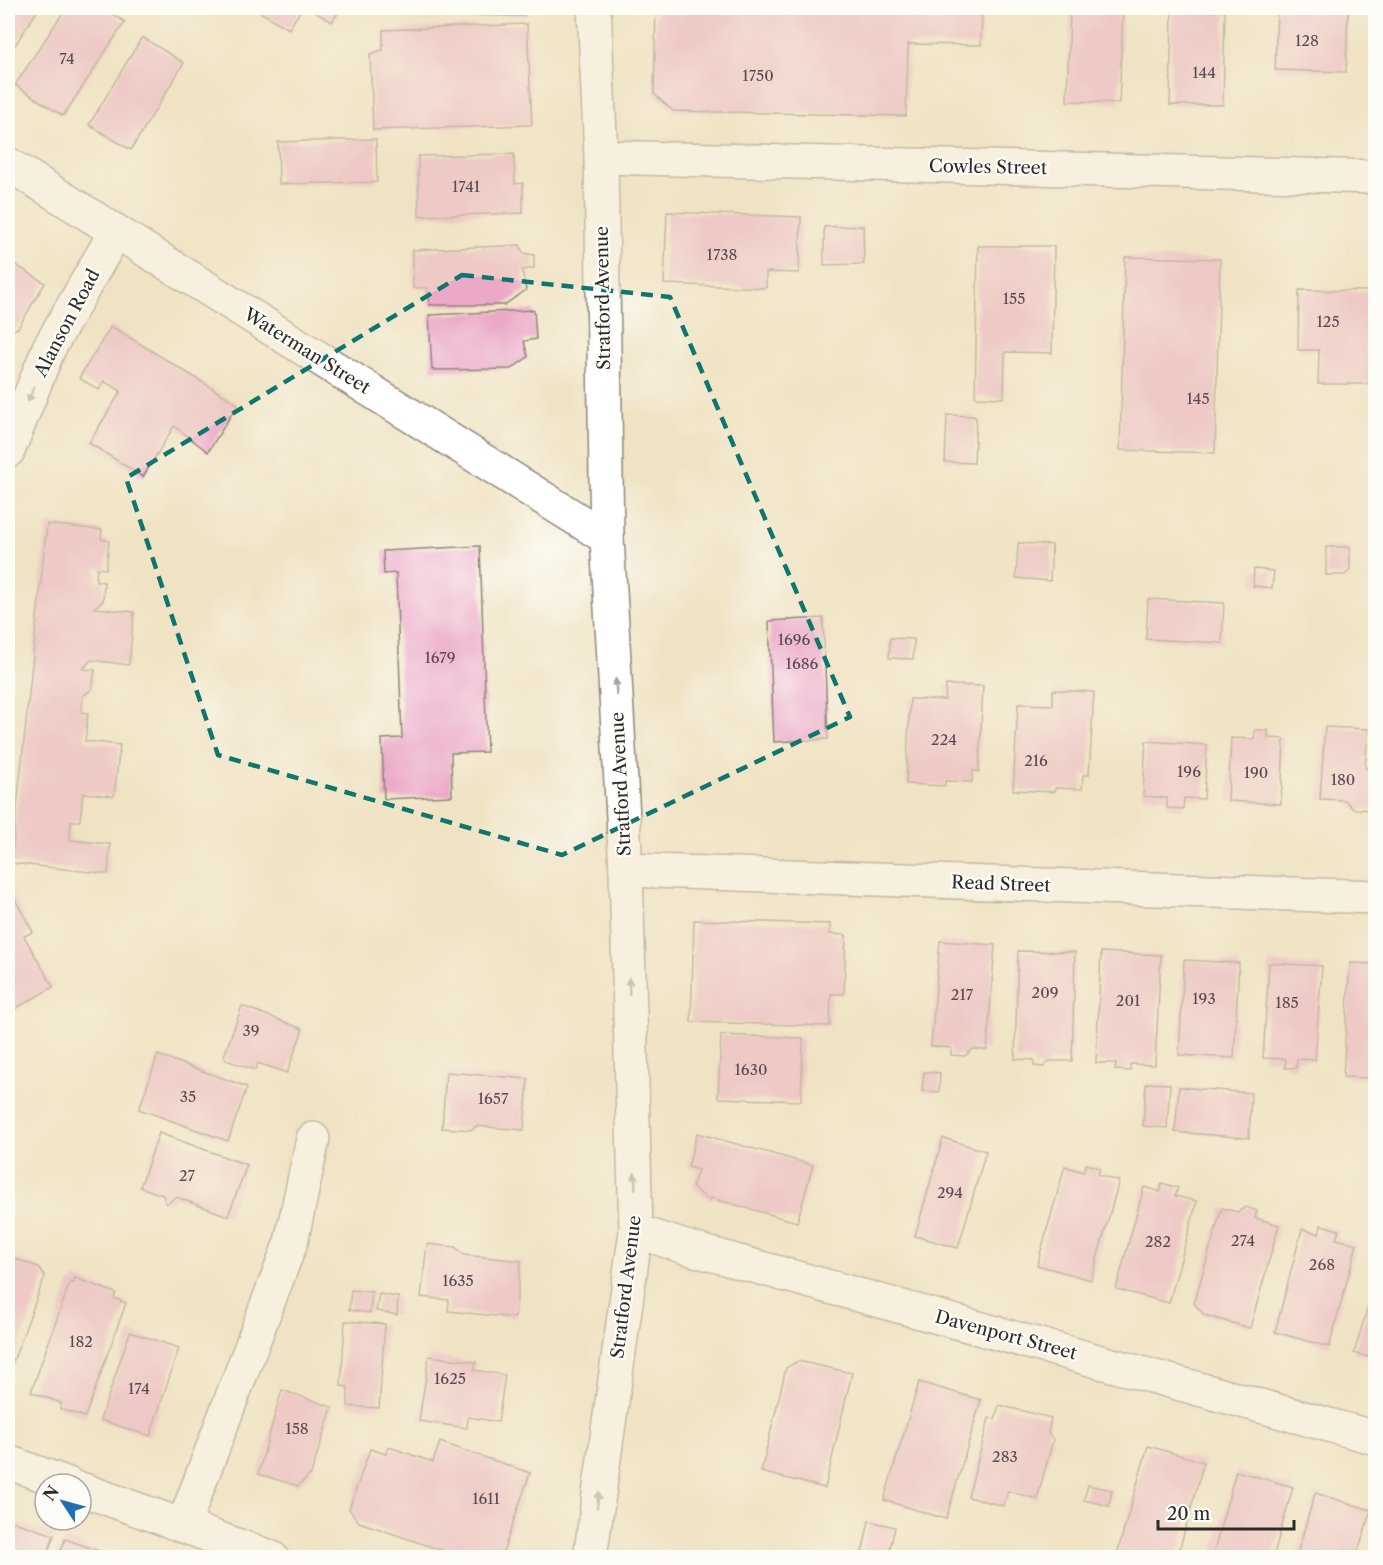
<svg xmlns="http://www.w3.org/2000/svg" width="1383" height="1565" font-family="'Libre Caslon Text',serif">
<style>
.building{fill:#eba8c7}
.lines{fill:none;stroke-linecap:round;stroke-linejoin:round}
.minor-casing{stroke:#8e8778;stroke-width:36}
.major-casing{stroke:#8e8778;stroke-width:36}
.minor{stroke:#fff;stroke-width:33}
.major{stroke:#fff;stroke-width:33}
.oneway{fill:#a0a0a0}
.marked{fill:none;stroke:#0f766e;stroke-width:4.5;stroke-dasharray:12 8;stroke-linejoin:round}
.labels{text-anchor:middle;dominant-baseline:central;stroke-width:4.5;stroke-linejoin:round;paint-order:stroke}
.number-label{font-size:15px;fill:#5b4a52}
.street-label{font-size:18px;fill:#2b2b2b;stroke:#fdfcf7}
</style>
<rect width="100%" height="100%" fill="#fdfcf7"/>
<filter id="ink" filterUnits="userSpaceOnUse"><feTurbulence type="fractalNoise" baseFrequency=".0167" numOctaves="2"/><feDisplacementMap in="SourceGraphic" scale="12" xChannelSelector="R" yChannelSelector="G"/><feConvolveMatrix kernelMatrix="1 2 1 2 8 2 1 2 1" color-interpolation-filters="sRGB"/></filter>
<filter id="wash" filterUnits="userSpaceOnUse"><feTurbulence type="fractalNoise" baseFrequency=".008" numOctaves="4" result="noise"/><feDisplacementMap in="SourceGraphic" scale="24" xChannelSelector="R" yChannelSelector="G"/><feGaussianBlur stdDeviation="1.35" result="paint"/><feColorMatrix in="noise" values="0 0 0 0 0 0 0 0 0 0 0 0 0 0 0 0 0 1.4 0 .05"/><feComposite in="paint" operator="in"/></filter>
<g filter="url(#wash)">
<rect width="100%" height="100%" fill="#f0e3c4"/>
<g id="blocks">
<g class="building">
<polygon points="8,8 39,8 8,56"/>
<polygon points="66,8 103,8 125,22 63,116 15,85"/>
<polygon points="263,8 302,8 289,29 260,12"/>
<polygon points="308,8 341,8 332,22"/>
<polygon points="371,8 524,8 524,16 443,15 443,10 371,10"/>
<polygon points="656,8 982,8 981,45 908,44 906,116 673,111 654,94"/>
<polygon points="1277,8 1348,9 1346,72 1275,70"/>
<polygon points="1070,10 1123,11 1119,103 1067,101"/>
<polygon points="1172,11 1225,11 1223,105 1170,105"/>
<polygon points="527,24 532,125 373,130 370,54 383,50 383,30"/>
<polygon points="142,37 184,63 131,150 89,125"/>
<polygon points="376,139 377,182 279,184 278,142"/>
<polygon points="514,154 515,184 523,183 523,213 419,216 418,156"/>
<polygon points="667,212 801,217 799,273 766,272 766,288 664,284"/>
<polygon points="863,226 864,264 824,265 824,227"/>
<polygon points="520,245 523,253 534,255 534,268 522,270 526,290 504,305 430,305 427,288 413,288 413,250"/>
<polygon points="978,246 1054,246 1052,353 1005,352 1004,398 975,397"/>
<polygon points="1125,257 1220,259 1215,453 1120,450"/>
<polygon points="8,260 45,283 18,328 8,333"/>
<polygon points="1299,290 1373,291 1371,384 1318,384 1319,350 1298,350"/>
<polygon points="534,310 536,339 524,341 528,357 511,369 432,370 429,315"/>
<polygon points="111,326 238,404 208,452 174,426 143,477 89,443 121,391 104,381 99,390 79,378"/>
<polygon points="947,415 973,416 976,418 974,463 945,462"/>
<polygon points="47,524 102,530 101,539 109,541 106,569 97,568 96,581 104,582 103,601 94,608 134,612 129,665 91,660 83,669 95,670 92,689 83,696 81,712 88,713 85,741 120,745 114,796 83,793 80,821 71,821 70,840 110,844 108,874 11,863"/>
<polygon points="1018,543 1052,545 1050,581 1016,578"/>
<polygon points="480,546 487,752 451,753 452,796 384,799 382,739 402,738 396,573 384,574 383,551"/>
<polygon points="1326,547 1350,547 1350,570 1345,575 1326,575"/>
<polygon points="1254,569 1274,571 1272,588 1253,586"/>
<polygon points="1148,599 1224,603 1222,643 1146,639"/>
<polygon points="823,618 828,739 774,742 769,621"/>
<polygon points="890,638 914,639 913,659 889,658"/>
<polygon points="946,685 983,686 979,771 973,771 972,782 945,781 945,786 906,784 910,699 945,700"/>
<polygon points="1053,690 1094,692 1089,775 1083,775 1082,789 1055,788 1054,792 1013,790 1018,704 1053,705"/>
<polygon points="1325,727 1368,729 1365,768 1376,769 1376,810 1353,809 1345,800 1320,799"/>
<polygon points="1255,730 1268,730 1268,738 1284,739 1281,804 1228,801 1231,738 1254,739"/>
<polygon points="1146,741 1207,745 1204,799 1184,798 1183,809 1167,808 1167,798 1143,796"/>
<polygon points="8,887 33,932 24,936 53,987 8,1013"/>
<polygon points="694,920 830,924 830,934 846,935 844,994 831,994 830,1026 691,1022"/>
<polygon points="940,941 995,945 987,1050 973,1049 965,1056 951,1055 951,1048 931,1046"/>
<polygon points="1018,951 1075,952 1072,1061 1049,1061 1044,1067 1034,1066 1034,1060 1015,1059"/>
<polygon points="1101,952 1161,955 1155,1065 1130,1064 1130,1071 1115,1070 1116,1063 1096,1063"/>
<polygon points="1184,960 1239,963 1234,1058 1179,1055"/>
<polygon points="1269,963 1322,966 1315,1060 1297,1059 1296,1068 1285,1068 1286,1059 1263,1058"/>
<polygon points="1350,963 1376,964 1376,1090 1368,1089 1369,1078 1343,1077"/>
<polygon points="242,1006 303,1029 287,1073 258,1063 255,1070 226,1060 224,1056"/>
<polygon points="721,1035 803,1038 801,1101 718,1098"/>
<polygon points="158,1055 247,1087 228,1141 139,1109"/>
<polygon points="446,1072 528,1079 524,1130 476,1126 472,1130 442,1128"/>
<polygon points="924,1072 940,1073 939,1092 922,1091"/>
<polygon points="1146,1083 1170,1084 1167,1128 1143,1126"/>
<polygon points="1179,1087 1251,1093 1249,1138 1175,1132"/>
<polygon points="159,1133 247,1165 228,1216 176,1197 166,1204 163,1195 140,1187"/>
<polygon points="697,1133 813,1165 797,1222 711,1198 710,1201 692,1187 698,1170 688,1167"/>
<polygon points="943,1138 986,1151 958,1248 915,1236"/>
<polygon points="1086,1164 1100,1168 1098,1175 1119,1181 1091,1280 1037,1265 1065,1166 1083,1172"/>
<polygon points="1162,1183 1178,1188 1175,1196 1197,1201 1169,1303 1116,1289 1144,1187 1160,1192"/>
<polygon points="1246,1207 1257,1211 1255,1218 1279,1225 1250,1328 1204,1315 1194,1303 1222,1208 1237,1212"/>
<polygon points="1321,1225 1339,1230 1336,1239 1357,1244 1329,1347 1275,1332 1302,1229 1319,1234"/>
<polygon points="427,1244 455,1247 464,1255 521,1261 515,1318 448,1311 449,1300 421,1297"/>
<polygon points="8,1256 38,1267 45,1276 8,1375"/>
<polygon points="75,1278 116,1293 114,1298 126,1303 85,1417 60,1409 61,1403 31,1392 70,1282 74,1283"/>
<polygon points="1376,1280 1376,1359 1354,1353"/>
<polygon points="351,1290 372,1292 370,1313 349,1310"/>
<polygon points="379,1294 398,1297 397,1315 376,1311"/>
<polygon points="345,1321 385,1324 379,1408 348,1406 348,1387 341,1386"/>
<polygon points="130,1332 179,1348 150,1436 100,1420"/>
<polygon points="429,1356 476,1362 474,1370 505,1375 498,1422 468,1417 467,1428 419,1421"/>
<polygon points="798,1361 852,1373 825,1488 761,1472 786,1368"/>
<polygon points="919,1382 981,1400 946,1519 884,1500"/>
<polygon points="282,1390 332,1407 311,1474 298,1486 258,1474"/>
<polygon points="999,1405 1051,1418 1048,1433 1053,1440 1037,1499 1008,1491 1004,1506 968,1497 989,1418 995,1419"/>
<polygon points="440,1442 530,1473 501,1558 464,1558 359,1522 349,1509 370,1449 386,1454 389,1447 433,1462"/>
<polygon points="1148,1446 1204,1462 1177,1558 1132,1558 1117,1554"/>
<polygon points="1236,1471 1293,1487 1273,1558 1212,1558"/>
<polygon points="1088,1485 1112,1490 1109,1506 1084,1500"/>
<polygon points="1315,1493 1371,1510 1356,1558 1296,1558"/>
<polygon points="8,1520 54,1535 46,1558 8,1558"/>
<polygon points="869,1521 895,1527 888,1558 861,1558"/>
<polygon points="65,1539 116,1557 116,1558 58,1558"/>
</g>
</g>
</g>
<g filter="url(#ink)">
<use href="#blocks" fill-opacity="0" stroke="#8e8778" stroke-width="1.5"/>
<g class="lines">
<g class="minor-casing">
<g id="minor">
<polyline points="601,157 1376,177"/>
<polyline points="8,164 607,538"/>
<polyline points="8,451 49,348 116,231"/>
<polyline points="626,870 1376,897"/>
<polyline points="636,1231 685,1247 1376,1438"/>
<polyline points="8,1462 68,1484"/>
<polyline points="81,1489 272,1558"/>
<polyline points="183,1526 291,1242 313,1139"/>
</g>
</g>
<g class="major-casing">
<polyline id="major" points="590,1558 636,1231 626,870 607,538 601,157 594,8"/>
</g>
<use href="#minor" class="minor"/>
<use href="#major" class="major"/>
</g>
<defs><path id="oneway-solid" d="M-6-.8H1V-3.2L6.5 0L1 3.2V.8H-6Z" transform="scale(1.5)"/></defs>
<g class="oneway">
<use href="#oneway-solid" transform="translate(31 394) rotate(112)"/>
<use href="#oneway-solid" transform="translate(616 687) rotate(-93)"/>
<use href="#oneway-solid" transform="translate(629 986) rotate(-92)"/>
<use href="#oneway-solid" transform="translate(635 1181) rotate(-92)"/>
<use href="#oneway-solid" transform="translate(598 1500) rotate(-82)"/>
</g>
</g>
<path d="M0 0H1383V1565H0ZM 462,275 L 670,297 L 850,717 L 562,855 L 218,755 L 126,478 Z" fill="#f0e3c4" fill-opacity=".55" fill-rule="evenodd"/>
<path class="marked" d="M 462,275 L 670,297 L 850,717 L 562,855 L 218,755 L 126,478 Z"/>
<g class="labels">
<g class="number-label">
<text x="1307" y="40">128</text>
<text x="67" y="58">74</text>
<text x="1204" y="72">144</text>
<text x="758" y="75">1750</text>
<text x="466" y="186">1741</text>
<text x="722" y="254">1738</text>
<text x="1014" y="298">155</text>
<text x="1328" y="321">125</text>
<text x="1198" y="398">145</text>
<text x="794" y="639">1696</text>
<text x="440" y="657">1679</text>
<text x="802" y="663">1686</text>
<text x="944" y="739">224</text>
<text x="1036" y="760">216</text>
<text x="1189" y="771">196</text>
<text x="1256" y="772">190</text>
<text x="1343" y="779">180</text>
<text x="1045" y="992">209</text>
<text x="962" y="994">217</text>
<text x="1204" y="998">193</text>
<text x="1128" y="1000">201</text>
<text x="1287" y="1002">185</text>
<text x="251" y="1030">39</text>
<text x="751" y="1069">1630</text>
<text x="188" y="1096">35</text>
<text x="493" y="1098">1657</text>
<text x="187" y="1175">27</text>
<text x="950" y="1192">294</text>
<text x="1243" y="1240">274</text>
<text x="1158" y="1241">282</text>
<text x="1322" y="1264">268</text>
<text x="458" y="1280">1635</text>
<text x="81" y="1341">182</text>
<text x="450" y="1378">1625</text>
<text x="139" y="1388">174</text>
<text x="297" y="1428">158</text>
<text x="1005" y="1456">283</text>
<text x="486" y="1498">1611</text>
</g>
<g class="street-label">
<text transform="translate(988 167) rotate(1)">Cowles Street</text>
<text transform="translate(603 298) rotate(-91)">Stratford Avenue</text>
<text transform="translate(67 323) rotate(-62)">Alanson Road</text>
<text transform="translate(307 351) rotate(32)">Waterman Street</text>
<text transform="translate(621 784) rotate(-93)">Stratford Avenue</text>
<text transform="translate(1001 884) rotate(2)">Read Street</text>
<text transform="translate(626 1287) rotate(-83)">Stratford Avenue</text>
<text transform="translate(1006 1335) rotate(15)">Davenport Street</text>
</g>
</g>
<rect width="1383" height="1565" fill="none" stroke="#fdfcf7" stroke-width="30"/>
<g transform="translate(63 1502) rotate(306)"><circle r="28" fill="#fdfcf7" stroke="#a9a8a5" stroke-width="1.5"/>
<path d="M0-4.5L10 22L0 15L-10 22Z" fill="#1f6fb2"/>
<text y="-9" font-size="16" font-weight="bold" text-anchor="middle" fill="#2b2b2b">N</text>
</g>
<path d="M1158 1520v9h136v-9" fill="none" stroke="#2b2b2b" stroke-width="3"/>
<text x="1167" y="1520" font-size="18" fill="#2b2b2b" stroke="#fdfcf7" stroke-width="4.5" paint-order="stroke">20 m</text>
</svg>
